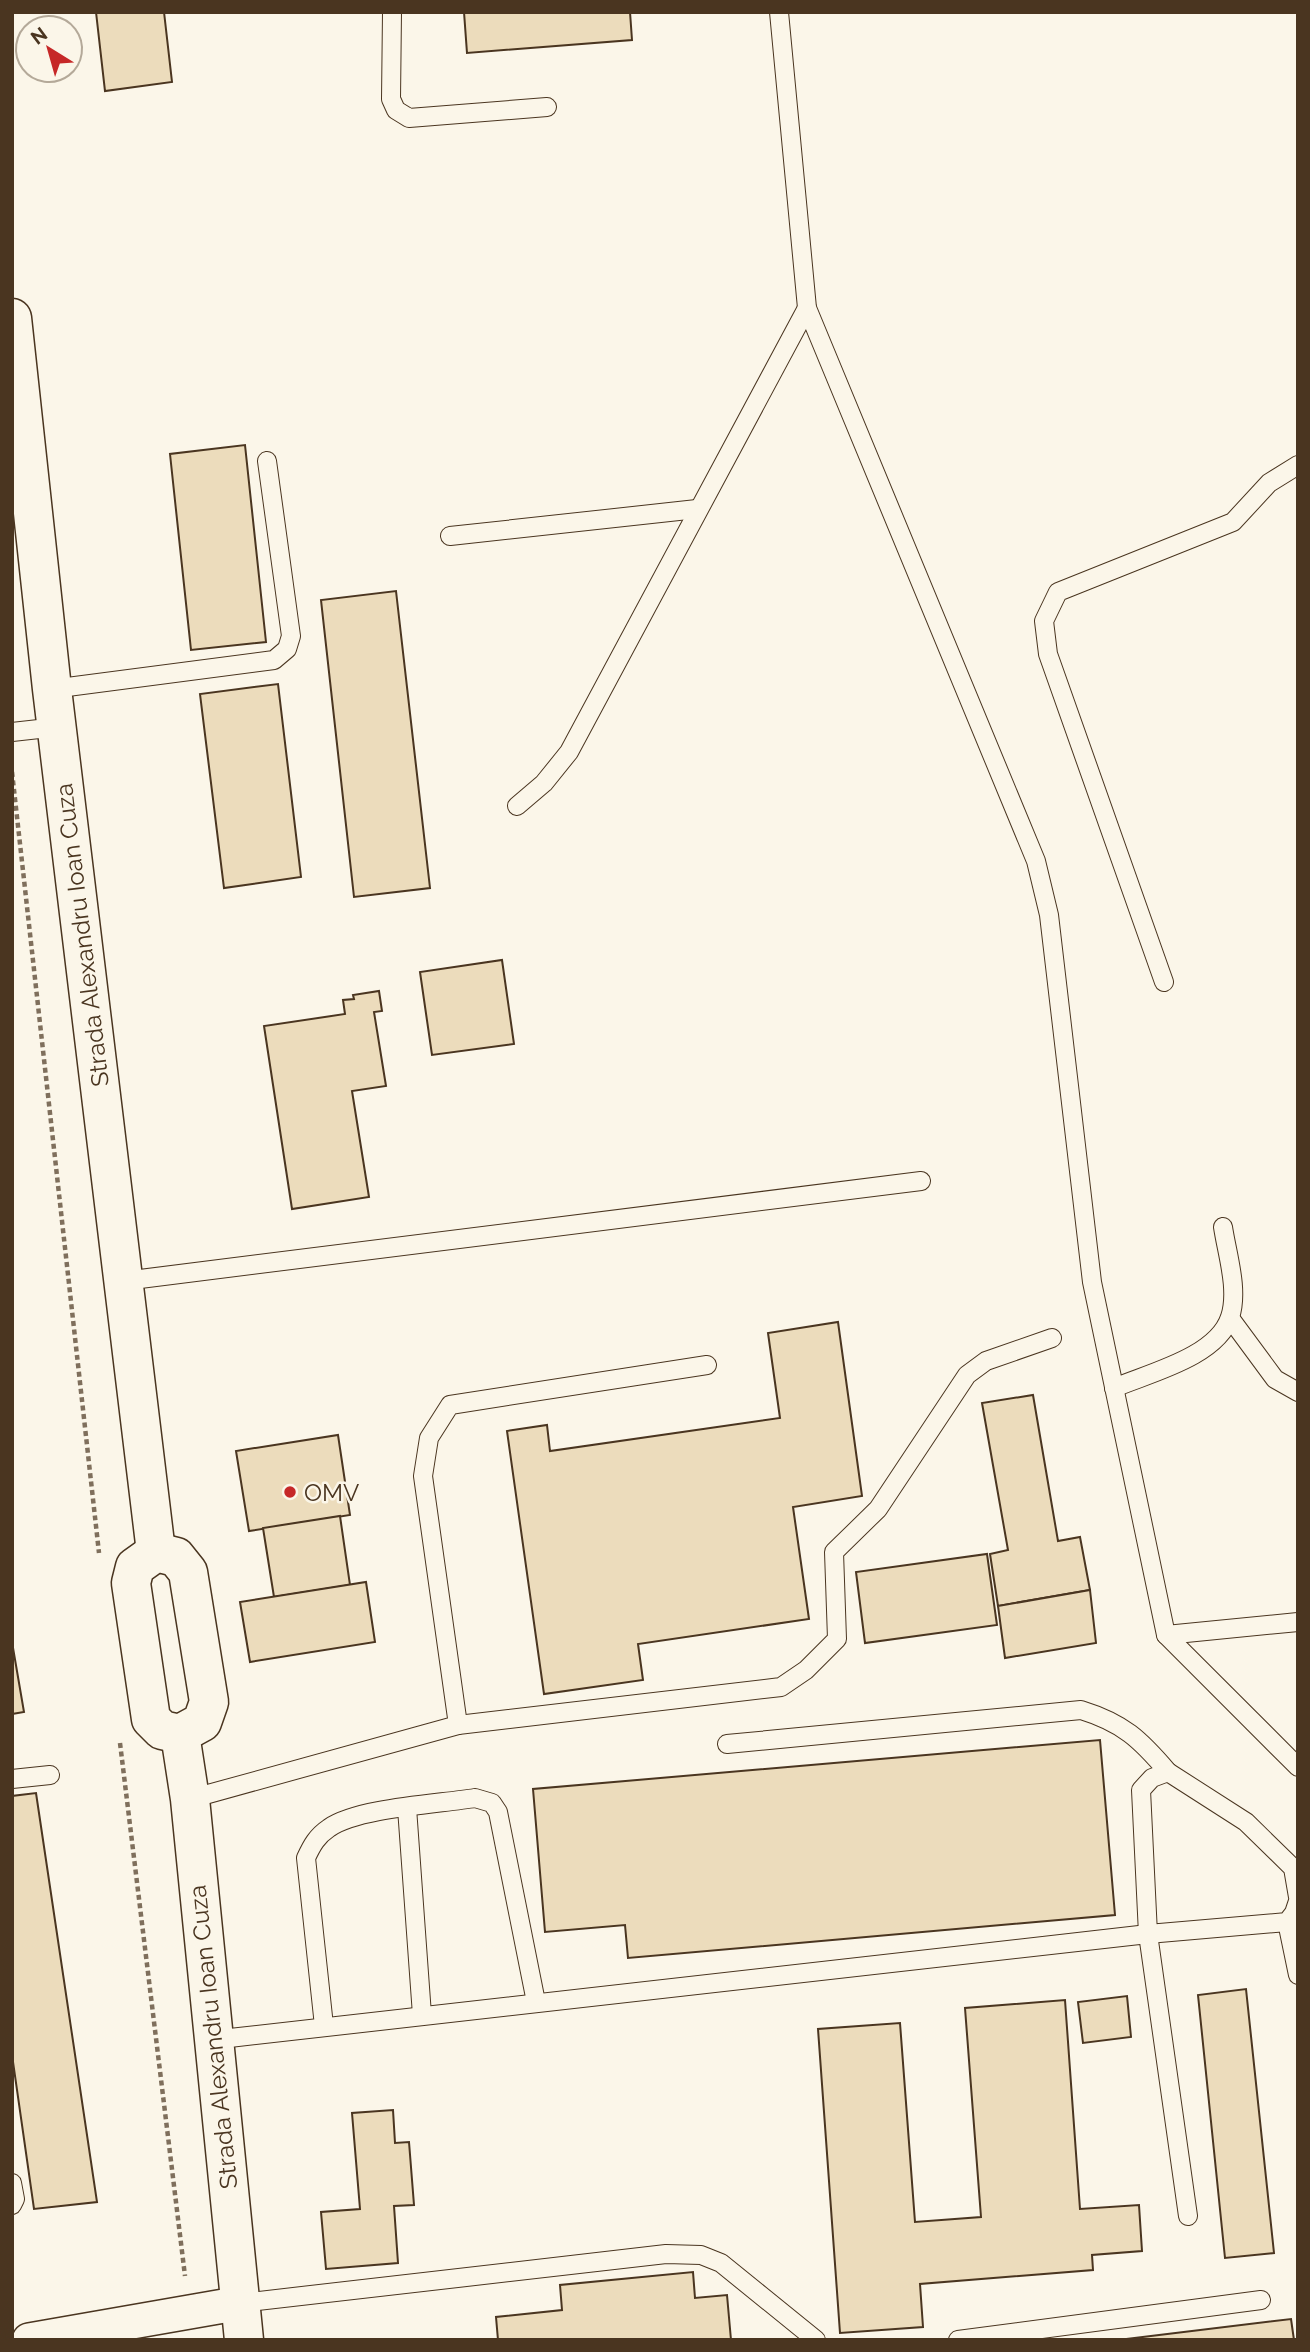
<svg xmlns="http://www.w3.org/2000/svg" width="1310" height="2352" font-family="Raleway,sans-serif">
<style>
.building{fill:#ecdcbc;stroke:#4a3520;stroke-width:2}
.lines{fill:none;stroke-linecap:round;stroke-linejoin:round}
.service-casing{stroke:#4a3520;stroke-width:20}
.minor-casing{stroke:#4a3520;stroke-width:36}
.primary-casing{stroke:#4a3520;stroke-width:41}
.path{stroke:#7f6f5c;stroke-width:4.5;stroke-dasharray:5 3.5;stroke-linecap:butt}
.service{stroke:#fbf6e9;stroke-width:18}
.minor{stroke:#fbf6e9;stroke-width:33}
.primary{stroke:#fbf6e9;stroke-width:38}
.poi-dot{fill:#c62828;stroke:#fbf6e9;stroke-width:2.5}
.labels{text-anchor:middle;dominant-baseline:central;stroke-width:5;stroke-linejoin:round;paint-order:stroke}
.street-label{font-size:24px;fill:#4a3520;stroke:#fbf6e9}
.poi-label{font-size:24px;fill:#4a3520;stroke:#fbf6e9;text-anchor:start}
</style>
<rect width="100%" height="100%" fill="#fbf6e9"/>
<g class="building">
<polygon points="96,12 164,12 172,82 105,91"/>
<polygon points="464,12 630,12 632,40 467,53"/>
<polygon points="245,445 266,642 191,650 170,454"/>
<polygon points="396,591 430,888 354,897 321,600"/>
<polygon points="278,684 301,877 224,888 200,694"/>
<polygon points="502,960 514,1044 432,1055 420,972"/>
<polygon points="379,991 382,1011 374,1012 386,1086 352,1091 369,1197 292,1209 264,1026 345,1014 343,1000 354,999 353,995"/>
<polygon points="838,1322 862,1496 793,1507 809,1619 638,1644 643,1680 544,1694 507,1431 547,1425 550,1451 780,1418 768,1333"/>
<polygon points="1033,1395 1058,1541 1080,1537 1090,1590 998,1606 990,1554 1008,1550 982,1403"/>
<polygon points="338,1435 350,1515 249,1531 236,1451"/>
<polygon points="340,1516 350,1585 274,1597 263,1528"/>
<polygon points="987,1554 997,1625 865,1643 856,1572"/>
<polygon points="366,1582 375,1642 250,1662 240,1602"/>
<polygon points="1090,1590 1096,1643 1005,1658 998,1606"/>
<polygon points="12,1642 24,1712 12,1714"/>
<polygon points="1100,1740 1115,1915 628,1958 625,1925 545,1932 533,1789"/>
<polygon points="36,1793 97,2202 34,2209 12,2055 12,1796"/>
<polygon points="1246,1989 1274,2253 1225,2258 1198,1995"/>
<polygon points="1127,1996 1131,2037 1083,2043 1078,2002"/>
<polygon points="1065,2000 1080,2209 1139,2205 1142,2251 1092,2255 1093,2270 920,2284 923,2327 840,2333 818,2029 900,2023 915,2222 981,2217 965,2008"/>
<polygon points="393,2110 395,2143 409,2142 414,2205 394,2206 398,2263 326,2269 321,2212 360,2209 352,2113"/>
<polygon points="693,2272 695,2298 727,2295 731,2340 498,2340 496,2317 562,2310 560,2285"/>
<polygon points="1291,2319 1294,2340 1118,2340"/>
</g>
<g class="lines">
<g class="service-casing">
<g id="service">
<polyline points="392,12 391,99 396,110 409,118 547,107"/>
<polyline points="779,12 807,308 1036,861 1049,915 1092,1282 1166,1635 1298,1767"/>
<polyline points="450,536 697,509"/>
<polyline points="52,689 274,660 287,649 291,636 267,461"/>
<polyline points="12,732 57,727"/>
<polyline points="517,806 544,783 569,752 807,308"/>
<polyline points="1164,982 1048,654 1044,621 1058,592 1233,522 1269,483 1298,465"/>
<polyline points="124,1281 921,1181"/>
<polyline points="1230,1318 1275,1379 1298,1392"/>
<path d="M 1114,1388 C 1149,1373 1217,1357 1230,1317 C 1239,1290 1227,1254 1223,1227"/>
<polyline points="1166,1635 1298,1622"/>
<polyline points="458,1725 781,1687 806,1670 837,1639 834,1552 878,1509 967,1375 986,1361 1052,1338"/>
<path d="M 727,1744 L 1081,1710 C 1123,1723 1140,1739 1168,1772"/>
<polyline points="12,1779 50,1775"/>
<polyline points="190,1799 458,1725 423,1476 429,1438 450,1405 707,1365"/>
<polyline points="407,1808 422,2015"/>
<polyline points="1298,1897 1293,1868 1246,1822 1168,1772 1152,1778 1141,1790 1148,1934 1287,1922 1294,1913 1298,1901"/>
<polyline points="1287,1922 1298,1975"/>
<path d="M 324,2026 L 306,1858 C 312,1845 317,1836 329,1828 C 357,1808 438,1804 475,1798 L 492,1803 L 498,1812 L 536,2002"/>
<polyline points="212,2040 1148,1934 1188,2216"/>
<polyline points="12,2183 15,2199 12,2205"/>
<polyline points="241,2303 666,2254 701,2255 721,2263 816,2340"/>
<polyline points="958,2340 1261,2300"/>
</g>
</g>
<g class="minor-casing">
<polyline id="minor" points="29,2340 241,2303"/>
</g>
<g class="primary-casing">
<g id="primary">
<polyline points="12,318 52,689 156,1552"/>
<polygon points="156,1552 176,1557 188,1572 209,1702 202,1722 180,1734 162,1730 151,1719 131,1583 135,1567"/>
<polyline points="180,1734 190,1799 244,2340"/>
</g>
</g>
<g class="path">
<polyline points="12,772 99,1553"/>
<polyline points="120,1743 185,2276"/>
</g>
<use href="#service" class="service"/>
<use href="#minor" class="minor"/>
<use href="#primary" class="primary"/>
</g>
<circle class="poi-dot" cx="290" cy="1492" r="7"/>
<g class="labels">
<g class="street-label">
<text transform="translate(82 935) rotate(-97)">Strada Alexandru Ioan Cuza</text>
<text transform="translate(213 2037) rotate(-96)">Strada Alexandru Ioan Cuza</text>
</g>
<g class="poi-label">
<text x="304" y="1492">OMV</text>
</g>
</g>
<rect width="1310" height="2352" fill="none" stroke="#4a3520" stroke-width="28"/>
<g transform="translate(49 49) rotate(323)"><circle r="33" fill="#fbf6e9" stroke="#b4a999" stroke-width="2"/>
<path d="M0-5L12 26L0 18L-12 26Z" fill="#c62828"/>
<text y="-10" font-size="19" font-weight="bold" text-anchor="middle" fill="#4a3520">N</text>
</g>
</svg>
